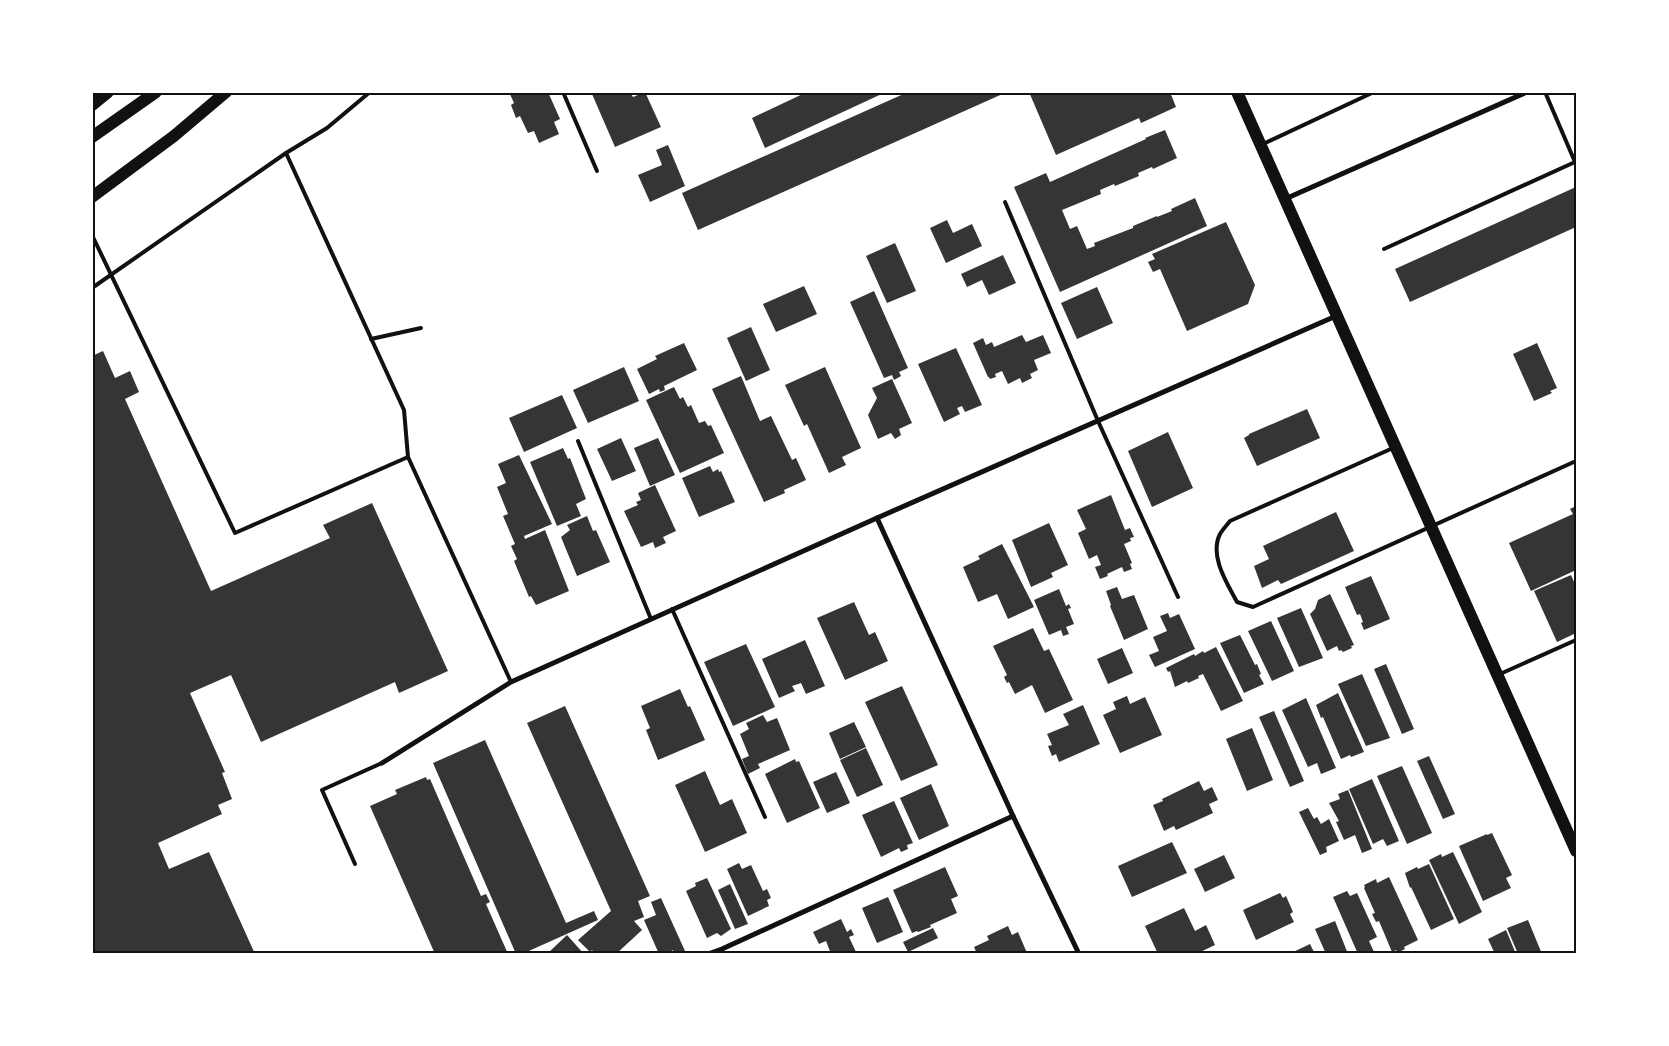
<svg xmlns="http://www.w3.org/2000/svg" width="1669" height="1046" font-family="Inter,sans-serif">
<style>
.building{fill:#353535}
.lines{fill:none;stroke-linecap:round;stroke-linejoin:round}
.service{stroke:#111;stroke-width:4}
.minor{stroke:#111;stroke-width:5}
.primary{stroke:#111;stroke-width:12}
.neatline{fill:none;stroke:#111;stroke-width:2}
</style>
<rect width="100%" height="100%" fill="#fff"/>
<g class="building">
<polygon points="509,92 548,92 560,119 554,122 559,134 539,143 534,131 528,133 520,116 516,118 511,105 514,103"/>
<polygon points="596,92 630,92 633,97 645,92 661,127 615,147 592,94"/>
<polygon points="807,92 886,92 765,148 752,118"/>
<polygon points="908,92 1007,92 698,230 682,193"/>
<polygon points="1029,92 1170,92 1176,107 1141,123 1139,118 1056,155"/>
<polygon points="1165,130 1177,158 1153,169 1152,167 1138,173 1139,176 1115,186 1114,184 1100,190 1101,194 1062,210 1070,229 1077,226 1087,249 1095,246 1094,243 1133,228 1133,226 1157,216 1157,217 1172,211 1171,209 1195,198 1207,226 1060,292 1014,187 1046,173 1050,182 1146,139 1145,138"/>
<polygon points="668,145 685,186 650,202 638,175 662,165 656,150"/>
<polygon points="1576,187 1576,227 1410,302 1395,269"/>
<polygon points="947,220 953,233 972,224 982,246 946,263 930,228"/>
<polygon points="1226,222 1255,285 1248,304 1187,331 1160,269 1153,272 1148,262 1155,259 1152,254"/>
<polygon points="895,243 916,291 887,303 866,256"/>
<polygon points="1003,255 1016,283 989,295 982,280 967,287 961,274"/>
<polygon points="804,286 817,314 776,332 763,304"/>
<polygon points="1097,287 1113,323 1077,339 1061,303"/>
<polygon points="874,291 908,368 899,372 901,376 894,380 892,375 884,378 850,302"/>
<polygon points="751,327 770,370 746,381 727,338"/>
<polygon points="1022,335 1026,342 1043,335 1051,353 1034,360 1038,370 1030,374 1032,378 1022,383 1020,378 1008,384 1002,371 995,374 996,377 990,379 989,377 988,377 973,343 983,338 986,345 992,342 994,347"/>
<polygon points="684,343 697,370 664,386 665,390 660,392 659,389 649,394 637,369 657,359 655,356"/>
<polygon points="1537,343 1557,388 1550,391 1552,393 1534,401 1513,354"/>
<polygon points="956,348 982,405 965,412 962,406 957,408 960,414 944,422 918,364"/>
<polygon points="103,351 115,378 130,371 139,392 125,399 211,591 330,538 323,525 372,503 448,671 399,693 395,682 261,742 231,675 190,693 225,772 222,773 232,799 218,805 222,814 158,843 169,869 209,852 255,954 92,954 92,356"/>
<polygon points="624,367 639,401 588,423 573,390"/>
<polygon points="825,367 861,448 842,457 846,465 829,473 807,424 804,426 785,385"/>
<polygon points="741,376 760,421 771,416 792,460 796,458 806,480 784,490 785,493 764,502 712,389"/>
<polygon points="892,379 912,423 899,429 901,435 895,439 891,433 878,439 868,415 877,398 872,388"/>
<polygon points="674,387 680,399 683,397 688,407 691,405 699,423 705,421 708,426 711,425 724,453 680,473 646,400"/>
<polygon points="562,395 577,428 524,452 509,418"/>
<polygon points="1307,409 1320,438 1257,466 1244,438 1249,435 1249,434"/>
<polygon points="1168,432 1193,488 1152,507 1128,451"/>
<polygon points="621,438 636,471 612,481 597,449"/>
<polygon points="658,438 675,475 650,486 634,448"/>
<polygon points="563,448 568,459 570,458 586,499 576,504 581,516 557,526 530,462"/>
<polygon points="519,455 552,524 524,536 525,539 545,530 569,591 536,605 531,596 529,597 514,561 517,559 511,546 515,544 503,516 508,514 497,487 506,483 498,464"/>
<polygon points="710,466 713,472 718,469 719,472 721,471 735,502 699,517 682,478"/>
<polygon points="655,485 676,531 663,537 666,543 655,548 653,542 641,547 624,511 638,505 636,502 641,500 638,493"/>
<polygon points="1111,495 1125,530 1130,528 1134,537 1130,538 1131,541 1124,544 1132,563 1130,564 1132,569 1124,572 1122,567 1107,574 1108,576 1100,579 1095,567 1101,565 1097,555 1089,559 1078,533 1086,529 1077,510"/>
<polygon points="1576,506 1576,570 1531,591 1509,543 1573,514 1570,509"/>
<polygon points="1336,512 1354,551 1281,584 1278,580 1262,588 1254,566 1269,559 1263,546"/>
<polygon points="587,516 593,531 596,530 610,562 577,576 561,537 570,530 567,525"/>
<polygon points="1049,523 1068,565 1051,573 1053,577 1031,587 1012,540"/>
<polygon points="1002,544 1034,607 1008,619 997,594 978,602 963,567 980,559 978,556"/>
<polygon points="1571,575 1576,586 1576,633 1557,642 1534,591"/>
<polygon points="1371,576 1390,619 1364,630 1361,623 1363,622 1360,614 1357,615 1345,587"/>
<polygon points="1117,587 1122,599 1134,595 1148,629 1124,640 1110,606 1111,605 1106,591"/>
<polygon points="1059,589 1066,606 1069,604 1071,608 1068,609 1074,624 1066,627 1069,634 1063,636 1061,630 1049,635 1034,600"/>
<polygon points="1330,594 1354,645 1351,646 1352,648 1343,652 1341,650 1339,651 1337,646 1327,651 1310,614 1315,609 1318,600"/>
<polygon points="854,602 869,635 875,632 888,661 845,680 817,618"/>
<polygon points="1301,608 1323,658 1299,667 1277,618"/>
<polygon points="1168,613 1170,618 1179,614 1195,649 1155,667 1149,655 1159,651 1153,637 1167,631 1160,616"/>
<polygon points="1271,621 1294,671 1272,681 1248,631"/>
<polygon points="1033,628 1044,651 1049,649 1073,700 1045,713 1032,685 1015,694 1009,682 1007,683 1004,677 1007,675 993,646"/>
<polygon points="1240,635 1255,665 1257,664 1261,674 1259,675 1264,684 1244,693 1220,643"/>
<polygon points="805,640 825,686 806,694 801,683 792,686 795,691 779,698 762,659"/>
<polygon points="746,644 775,707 733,726 704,662"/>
<polygon points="1216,647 1243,701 1221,711 1203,674 1198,676 1199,678 1188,683 1187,681 1175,687 1170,671 1168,672 1166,668 1194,654 1195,656 1203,651 1204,653"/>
<polygon points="1122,648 1133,673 1108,684 1097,659"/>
<polygon points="1386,664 1414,729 1402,734 1374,669"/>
<polygon points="1362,674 1390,738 1366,746 1338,684"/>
<polygon points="902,686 938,765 901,781 865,702"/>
<polygon points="680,689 688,707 690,706 705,740 658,760 646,730 650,728 641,706"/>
<polygon points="1338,693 1364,752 1351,757 1350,755 1341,759 1323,717 1321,718 1316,705"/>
<polygon points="1127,696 1130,704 1145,697 1162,735 1120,753 1103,715 1116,709 1113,702"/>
<polygon points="1306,698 1336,768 1321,774 1317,763 1308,767 1282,710"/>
<polygon points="1083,705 1100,744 1059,762 1056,754 1052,756 1048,746 1052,745 1047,734 1069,725 1063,714"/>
<polygon points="565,706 650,896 638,901 644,917 634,921 642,930 616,954 595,954 592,950 590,952 578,940 611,911 527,723"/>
<polygon points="1274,711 1304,781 1290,787 1259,717"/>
<polygon points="763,715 767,722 777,718 790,750 758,764 760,768 748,774 742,759 749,756 740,734 749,729 746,723"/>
<polygon points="854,722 866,747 840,759 829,733"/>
<polygon points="1252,728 1273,780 1247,791 1226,739"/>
<polygon points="485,740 566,923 594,911 598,920 522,954 516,954 433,763"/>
<polygon points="866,748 883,785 857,797 840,760"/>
<polygon points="1429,756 1455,814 1443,819 1417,761"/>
<polygon points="795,759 796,762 799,761 820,808 787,823 765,774"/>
<polygon points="1402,766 1432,833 1407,844 1377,776"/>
<polygon points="705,771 720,805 732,799 747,833 705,852 675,785"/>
<polygon points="836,772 850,803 827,813 813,782"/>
<polygon points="426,777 427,780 430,779 481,896 486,894 490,902 486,904 508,954 435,954 370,806 397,794 395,790"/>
<polygon points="1372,779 1399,841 1387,846 1383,839 1373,844 1349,789"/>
<polygon points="1199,781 1204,791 1212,787 1218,800 1209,804 1213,813 1176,830 1174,826 1164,831 1153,805 1163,801 1162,799"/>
<polygon points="931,784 949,826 919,840 900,798"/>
<polygon points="1348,790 1372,849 1362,853 1355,835 1344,840 1336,822 1339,821 1329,803 1340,799 1338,794"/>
<polygon points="894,801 913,843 907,845 908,849 901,852 899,848 881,857 862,815"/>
<polygon points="1308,808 1314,819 1317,817 1321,824 1329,819 1339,841 1326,847 1327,852 1320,855 1299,812"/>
<polygon points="1492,833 1512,875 1506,878 1511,888 1483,901 1459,846 1487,834 1487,835"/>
<polygon points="1172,842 1187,873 1132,897 1118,866"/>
<polygon points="1453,852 1482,912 1459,924 1429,860 1441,854 1442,857"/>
<polygon points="1224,855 1235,878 1205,892 1194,869"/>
<polygon points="739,863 742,869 751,865 763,891 767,889 771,898 767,900 769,906 748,916 727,869"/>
<polygon points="1429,864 1454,919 1431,930 1411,887 1410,888 1405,873 1417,867 1418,869"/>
<polygon points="945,867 958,896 951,899 957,913 930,925 931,927 918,932 917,931 912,933 893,890"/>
<polygon points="1389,877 1418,940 1404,947 1405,949 1397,953 1396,950 1392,952 1379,921 1376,922 1372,914 1375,913 1364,888 1365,887 1364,885 1376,879 1377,883"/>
<polygon points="707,878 731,929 721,936 717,933 707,938 686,891 696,886 695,883"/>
<polygon points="730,884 748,924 735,929 718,890"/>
<polygon points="1347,891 1350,896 1357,893 1377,937 1369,941 1375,954 1358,954 1333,897"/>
<polygon points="1280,893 1283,898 1286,896 1293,912 1290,914 1294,922 1256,940 1243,910"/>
<polygon points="888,897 903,932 877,943 862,908"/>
<polygon points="661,898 685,951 678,954 674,954 673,950 666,954 659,954 644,920 656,915 651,902"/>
<polygon points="1184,908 1195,931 1206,925 1215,945 1196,954 1158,954 1145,926"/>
<polygon points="841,919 847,932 851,929 854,935 849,937 856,952 853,954 831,954 826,941 819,944 813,932"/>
<polygon points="1528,920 1542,954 1518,954 1507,928"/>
<polygon points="1335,921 1348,954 1326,954 1315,929"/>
<polygon points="1008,926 1012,935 1018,932 1027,953 977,954 974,947 989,940 987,936"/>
<polygon points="933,928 938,938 908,952 903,942"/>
<polygon points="1506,930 1516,954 1495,954 1488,939"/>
<polygon points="567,935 584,954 547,954"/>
<polygon points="1310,944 1315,954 1289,954"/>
</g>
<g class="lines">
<g class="service">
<polyline points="563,92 597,171"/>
<polyline points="1263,144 1374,92"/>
<polyline points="286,153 404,410 408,457 511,682"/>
<polyline points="1005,202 1098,421 1178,597"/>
<polyline points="92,235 235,533 408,457"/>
<polyline points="1384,249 1575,162 1545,92"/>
<polyline points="92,288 286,153 327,128 370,92"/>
<polyline points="371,339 421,328"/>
<polyline points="578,441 651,619"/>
<path d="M 1393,448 L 1230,521 C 1227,525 1223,529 1220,534 C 1209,556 1227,583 1237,602 L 1253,607 L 1576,461"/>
<polyline points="672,609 765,817"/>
<polyline points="1500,674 1576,640"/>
<polyline points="355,864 322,790 382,763"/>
</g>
<g class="minor">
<polyline points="1285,199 1527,92"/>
<polyline points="877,518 1013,816 1079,954"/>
<polyline points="382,763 511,682 877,518 1336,316"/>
<polyline points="708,954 722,949 1013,816"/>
</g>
<g class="primary">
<polyline points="1237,92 1576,851"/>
<polyline points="92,105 108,92"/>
<polyline points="92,137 156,92"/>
<polyline points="92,197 174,136 226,92"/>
</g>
</g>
<rect width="1669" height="1046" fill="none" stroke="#ffffff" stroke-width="188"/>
<rect x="94" y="94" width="1481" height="858" class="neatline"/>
</svg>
